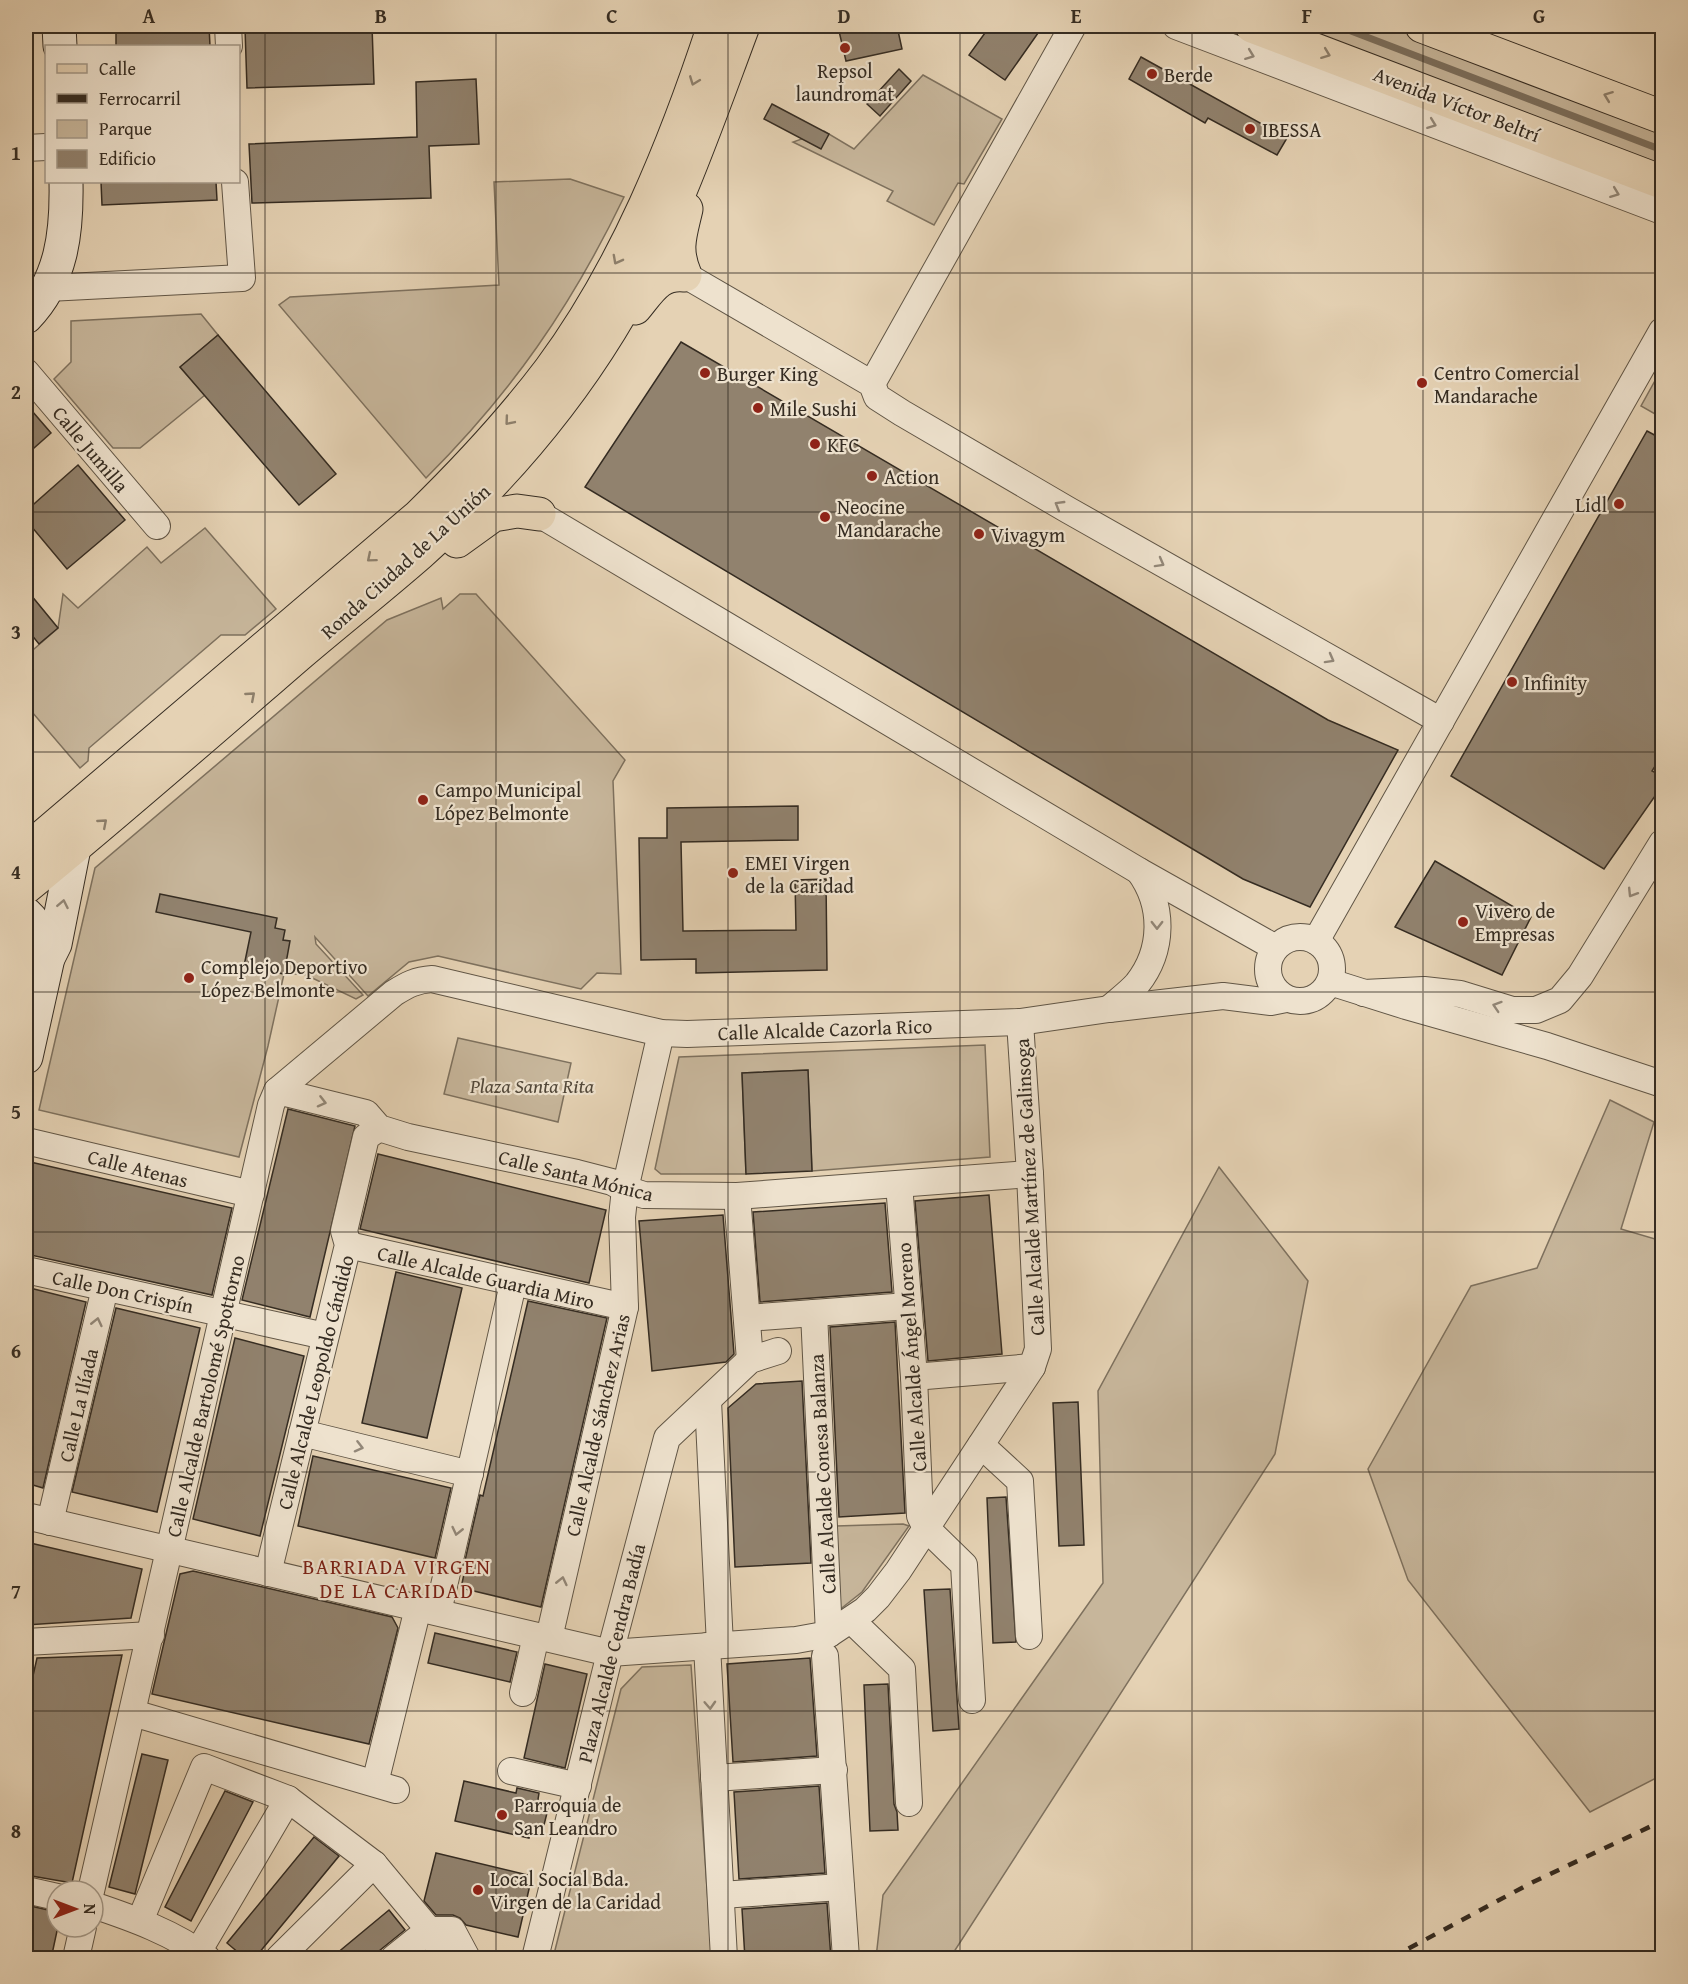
<svg xmlns="http://www.w3.org/2000/svg" width="1688" height="1984" font-family="'Gentium Book Plus',serif">
<style>
.green{fill:#c7b69b;stroke:#7e715e;stroke-width:1.5}
.lines{fill:none;stroke-linecap:round;stroke-linejoin:round}
.stream{stroke:#7b6e5c;stroke-width:7}
.building{fill:#91826e;stroke:#352c22;stroke-width:1.5}
.street-casing{stroke:#615646;stroke-width:28}
.secondary-casing{stroke:#352c22;stroke-width:35}
.primary-casing{stroke:#352c22;stroke-width:35}
.street{stroke:#eee2ce;stroke-width:26}
.secondary{stroke:#eee2ce;stroke-width:33}
.primary{stroke:#e5d2b4;stroke-width:33}
.rail{stroke:#352c22;stroke-width:4.5;stroke-dasharray:10 10;stroke-linecap:butt}
.oneway{stroke:#8d7f6b}
.oneway2{stroke:#928778}
.grid{fill:none;stroke:#352c22;stroke-width:1.5;stroke-opacity:0.55}
.poi-dot{fill:#8f2418;stroke:#eee2ce;stroke-width:2}
.labels{text-anchor:middle;dominant-baseline:central;stroke-width:4.5;stroke-linejoin:round;paint-order:stroke}
.poi-label{font-size:20px;fill:#352c22;stroke:#eee2ce;text-anchor:start}
.street-label{font-size:20px;fill:#352c22;stroke:#eee2ce}
.park-label{font-size:20px;font-style:italic;fill:#52483a;stroke:#eee2ce}
.neighbourhood-label{font-size:21px;letter-spacing:1.5px;fill:#7a1f14;stroke:#eee2ce}
.neatline{fill:none;stroke:#352c22;stroke-width:2}
.grid-label{font-size:20px;text-anchor:middle;font-weight:bold;fill:#352c22}
</style>
<rect width="100%" height="100%" fill="#e5d2b4"/>
<filter id="stains"><feTurbulence type="fractalNoise" baseFrequency=".00333" numOctaves="4"/><feColorMatrix values="0 0 0 0 .2 0 0 0 0 .09 0 0 0 0 .02 0 0 0 .5 -.17"/></filter>
<radialGradient id="worn" r=".72"><stop offset=".6" stop-color="#630" stop-opacity="0"/><stop offset="1" stop-color="#630" stop-opacity=".3"/></radialGradient>
<g class="green">
<polygon points="1252,26 1423,26 1662,117 1662,182"/>
<polygon points="923,75 1002,119 964,184 958,183 934,225 887,201 893,191 793,142 824,131 854,149"/>
<polygon points="26,162 30,162 33,239 26,268"/>
<path d="M 570,179 L 624,197 C 571,307 512,392 426,478 L 279,305 L 290,297 L 499,285 L 494,182 Z"/>
<polygon points="201,314 218,335 180,367 205,395 140,448 113,448 54,379 71,362 71,321"/>
<polygon points="1662,368 1662,418 1641,406"/>
<polygon points="205,528 276,609 245,635 221,635 89,748 88,761 80,768 26,705 26,656 58,628 63,594 78,608 147,547 161,563"/>
<polygon points="460,594 476,594 625,760 613,781 621,974 597,973 581,989 438,956 409,962 368,996 315,937 316,944 363,995 356,999 304,974 284,974 268,1046 239,1157 39,1110 95,868 387,620 441,598 443,609"/>
<polygon points="458,1038 571,1063 558,1122 444,1094"/>
<polygon points="985,1045 990,1157 812,1171 808,1070 742,1073 746,1174 661,1174 655,1169 679,1057"/>
<polygon points="1610,1100 1654,1122 1621,1229 1662,1241 1662,1775 1590,1812 1408,1580 1368,1469 1471,1286 1537,1268"/>
<polygon points="1219,1167 1308,1281 1275,1454 950,1958 876,1958 883,1895 1103,1583 1098,1391"/>
<polygon points="903,1524 909,1526 862,1592 838,1611 836,1526"/>
<polygon points="691,1665 712,1958 553,1958 621,1689 642,1667"/>
</g>
<g class="lines">
<polyline class="stream" points="1338,26 1662,150"/>
</g>
<g class="building">
<polygon points="116,26 209,26 210,46 116,46"/>
<polygon points="287,26 372,26 374,84 247,88 245,28"/>
<polygon points="852,26 897,26 902,49 846,61 839,31 852,28"/>
<polygon points="990,26 1043,26 1005,80 969,55"/>
<polygon points="1141,57 1287,138 1277,155 1208,118 1205,123 1129,79"/>
<polygon points="899,69 911,81 880,116 867,104"/>
<polygon points="476,79 479,144 429,146 431,198 252,203 249,144 417,137 416,82"/>
<polygon points="772,104 829,134 821,149 764,119"/>
<polygon points="101,182 216,182 217,200 102,205"/>
<polygon points="218,335 336,474 299,505 180,367"/>
<polygon points="681,342 1328,720 1398,750 1310,907 1243,879 585,487"/>
<polygon points="26,404 51,433 26,455"/>
<polygon points="1647,431 1662,439 1662,755 1652,771 1662,776 1662,786 1604,869 1451,776"/>
<polygon points="78,465 125,520 67,569 26,520 26,511"/>
<polygon points="26,589 58,628 39,644 26,628"/>
<polygon points="798,806 798,840 681,842 683,931 796,930 795,880 826,879 827,970 696,973 696,959 641,960 639,838 667,838 667,808"/>
<polygon points="1435,861 1531,917 1502,975 1395,927"/>
<polygon points="160,894 277,918 275,928 285,930 283,940 290,941 284,974 244,966 251,932 156,912"/>
<polygon points="808,1070 812,1171 746,1174 742,1073"/>
<polygon points="288,1109 355,1126 310,1317 242,1300"/>
<polygon points="378,1154 606,1210 589,1283 360,1229"/>
<polygon points="26,1161 232,1208 212,1295 26,1254"/>
<polygon points="989,1195 1002,1354 928,1361 915,1201"/>
<polygon points="885,1203 892,1292 760,1302 753,1212"/>
<polygon points="723,1215 734,1354 726,1362 652,1371 639,1221"/>
<polygon points="396,1272 462,1288 427,1438 362,1423"/>
<polygon points="26,1287 86,1302 43,1488 26,1483"/>
<polygon points="528,1301 607,1318 541,1607 461,1588 466,1565 464,1565 480,1495 483,1496"/>
<polygon points="116,1308 200,1328 157,1512 72,1492"/>
<polygon points="895,1322 905,1513 839,1517 830,1327"/>
<polygon points="235,1338 304,1356 260,1536 193,1519"/>
<polygon points="802,1381 811,1563 735,1567 728,1408 756,1384"/>
<polygon points="1078,1402 1084,1545 1059,1546 1053,1403"/>
<polygon points="313,1456 451,1488 435,1558 298,1526"/>
<polygon points="1006,1497 1016,1642 993,1643 987,1498"/>
<polygon points="26,1542 142,1569 131,1618 26,1625"/>
<polygon points="193,1571 392,1617 398,1628 369,1744 152,1694 180,1574"/>
<polygon points="950,1589 959,1729 933,1731 924,1590"/>
<polygon points="435,1633 517,1652 510,1682 428,1663"/>
<polygon points="122,1655 72,1883 26,1875 26,1707 37,1658"/>
<polygon points="810,1658 817,1756 733,1762 727,1664"/>
<polygon points="545,1664 587,1674 565,1768 524,1758"/>
<polygon points="888,1684 894,1804 897,1812 898,1830 870,1831 864,1685"/>
<polygon points="142,1754 168,1760 135,1894 109,1887"/>
<polygon points="464,1781 516,1793 517,1788 539,1793 537,1806 548,1809 542,1833 531,1831 529,1838 455,1821"/>
<polygon points="819,1786 825,1873 739,1879 734,1792"/>
<polygon points="225,1791 253,1802 191,1921 165,1907"/>
<polygon points="314,1837 339,1856 254,1959 246,1959 227,1943"/>
<polygon points="436,1853 532,1876 518,1937 466,1925 460,1918 453,1915 436,1915 424,1901"/>
<polygon points="827,1903 831,1959 745,1959 742,1909"/>
<polygon points="26,1905 57,1912 57,1931 51,1959 26,1959"/>
<polygon points="389,1910 405,1930 369,1959 330,1959"/>
</g>
<g class="lines">
<g class="street-casing">
<g id="street">
<polyline points="228,26 229,46"/>
<polyline points="1176,26 1662,211"/>
<polyline points="26,148 46,147"/>
<polyline points="685,275 872,384 877,397 902,413 1068,510 1441,721"/>
<polyline points="48,288 242,278 235,182"/>
<polyline points="26,372 157,526"/>
<polyline points="872,384 1073,26"/>
<polyline points="539,514 1139,871 1274,947"/>
<circle cx="1300" cy="969" r="32"/>
<polyline points="1316,941 1662,331"/>
<polyline points="1330,982 1406,1006 1547,1046 1662,1084"/>
<polyline points="1364,993 1424,990 1460,994 1512,1010 1536,1010 1560,1000 1580,976 1662,843"/>
<path d="M 1109,1009 C 1118,1001 1129,993 1137,984 C 1164,950 1164,905 1139,871"/>
<polyline points="277,1091 366,1113 379,1128 408,1137 577,1173 612,1182 625,1189 644,1195 737,1196 1030,1174"/>
<polyline points="26,1141 251,1194"/>
<polyline points="899,1184 914,1377 920,1516 926,1528 964,1565 972,1700"/>
<polyline points="737,1196 750,1360"/>
<polyline points="348,1245 625,1307"/>
<polyline points="26,1270 325,1336"/>
<polyline points="814,1313 829,1634"/>
<polyline points="747,1318 908,1306"/>
<polyline points="914,1377 1032,1367"/>
<polyline points="708,1401 720,1645"/>
<polyline points="302,1433 470,1474"/>
<polyline points="981,1445 1020,1481 1029,1636"/>
<polyline points="26,1516 610,1653 796,1640 829,1634 865,1610 878,1597 898,1571 1032,1367 1038,1349 1030,1174 1020,1022"/>
<polyline points="50,1522 105,1288"/>
<polyline points="268,1573 348,1245 344,1231 366,1137 379,1128"/>
<polyline points="438,1612 513,1284"/>
<polyline points="851,1620 902,1669 909,1803"/>
<polyline points="549,1638 625,1307 622,1217 625,1189 661,1033"/>
<polyline points="26,1642 151,1635"/>
<polyline points="707,1646 724,1958"/>
<polyline points="825,1656 846,1958"/>
<polyline points="523,1693 536,1636"/>
<polyline points="133,1713 396,1790"/>
<polyline points="511,1771 578,1786"/>
<polyline points="714,1778 834,1770"/>
<polyline points="375,1783 418,1608"/>
<polyline points="26,1890 57,1897"/>
<path d="M 91,1891 L 271,1105 L 277,1091 L 394,993 C 407,985 416,980 432,979 L 661,1033 L 687,1034 L 1020,1022 L 1109,1009 L 1223,996 L 1271,1002 L 1286,999"/>
<polyline points="721,1895 841,1887"/>
<path d="M 93,1905 C 132,1918 174,1933 207,1958"/>
<polyline points="140,1921 204,1767 288,1799 374,1864 429,1930 445,1958"/>
<polyline points="198,1952 288,1799"/>
<polyline points="76,1958 83,1927"/>
<polyline points="279,1958 374,1864"/>
<polyline points="394,1958 429,1930 452,1930 467,1958"/>
<polyline points="535,1958 610,1653 667,1438 750,1360 778,1351"/>
</g>
</g>
<g class="secondary-casing">
<g id="secondary">
<polyline points="59,26 60,46"/>
<path d="M 26,317 C 62,280 67,232 66,182"/>
<path d="M 26,914 C 39,926 44,941 48,958"/>
<polyline points="26,1057 48,958 55,944 74,848"/>
</g>
</g>
<g class="primary-casing">
<g id="primary">
<polyline points="1252,26 1662,182"/>
<polyline points="1422,26 1662,117"/>
<path d="M 635,308 C 650,290 659,272 685,275 C 674,249 680,235 686,209"/>
<polyline points="457,541 493,515 517,511 539,514"/>
<path d="M 26,851 L 419,516 C 466,470 510,423 550,370 C 625,269 675,145 714,26"/>
<path d="M 26,887 C 118,812 207,734 297,656 C 338,621 380,588 420,553 C 493,488 559,413 610,330 C 669,235 704,130 743,26"/>
</g>
</g>
<use href="#street" class="street"/>
<use href="#secondary" class="secondary"/>
<use href="#primary" class="primary"/>
<polyline class="rail" points="1391,1958 1531,1883 1662,1821"/>
</g>
<defs><path id="oneway-chevron" d="M-2-3.5L2.5 0L-2 3.5" fill="none" stroke-width="1.6" stroke-linecap="round" stroke-linejoin="round" transform="scale(1.5)"/></defs>
<g class="oneway">
<use href="#oneway-chevron" transform="translate(1326 54) rotate(21)"/>
<use href="#oneway-chevron" transform="translate(694 81) rotate(111)"/>
<use href="#oneway-chevron" transform="translate(1608 96) rotate(-159)"/>
<use href="#oneway-chevron" transform="translate(617 260) rotate(118)"/>
<use href="#oneway-chevron" transform="translate(509 421) rotate(130)"/>
<use href="#oneway-chevron" transform="translate(371 558) rotate(140)"/>
<use href="#oneway-chevron" transform="translate(251 696) rotate(-41)"/>
<use href="#oneway-chevron" transform="translate(103 823) rotate(-41)"/>
</g>
<g class="oneway2">
<use href="#oneway-chevron" transform="translate(1250 55) rotate(21)"/>
<use href="#oneway-chevron" transform="translate(1432 124) rotate(21)"/>
<use href="#oneway-chevron" transform="translate(1615 193) rotate(21)"/>
<use href="#oneway-chevron" transform="translate(1059 505) rotate(-149)"/>
<use href="#oneway-chevron" transform="translate(1160 563) rotate(29)"/>
<use href="#oneway-chevron" transform="translate(1330 659) rotate(29)"/>
<use href="#oneway-chevron" transform="translate(1632 893) rotate(122)"/>
<use href="#oneway-chevron" transform="translate(63 904) rotate(-79)"/>
<use href="#oneway-chevron" transform="translate(1157 925) rotate(90)"/>
<use href="#oneway-chevron" transform="translate(1497 1006) rotate(-162)"/>
<use href="#oneway-chevron" transform="translate(322 1102) rotate(14)"/>
<use href="#oneway-chevron" transform="translate(97 1322) rotate(-77)"/>
<use href="#oneway-chevron" transform="translate(359 1447) rotate(14)"/>
<use href="#oneway-chevron" transform="translate(457 1531) rotate(103)"/>
<use href="#oneway-chevron" transform="translate(562 1581) rotate(-77)"/>
<use href="#oneway-chevron" transform="translate(710 1705) rotate(87)"/>
</g>
<path class="grid" d="M 265,26 L 265,1958M 496,26 L 496,1958M 728,26 L 728,1958M 960,26 L 960,1958M 1192,26 L 1192,1958M 1423,26 L 1423,1958M 26,273 L 1662,273M 26,512 L 1662,512M 26,752 L 1662,752M 26,992 L 1662,992M 26,1232 L 1662,1232M 26,1472 L 1662,1472M 26,1711 L 1662,1711"/>
<g class="poi-dot">
<circle cx="845" cy="48" r="6"/>
<circle cx="1152" cy="74" r="6"/>
<circle cx="1250" cy="129" r="6"/>
<circle cx="705" cy="373" r="6"/>
<circle cx="1422" cy="383" r="6"/>
<circle cx="758" cy="408" r="6"/>
<circle cx="815" cy="444" r="6"/>
<circle cx="872" cy="476" r="6"/>
<circle cx="1619" cy="504" r="6"/>
<circle cx="825" cy="517" r="6"/>
<circle cx="979" cy="534" r="6"/>
<circle cx="1512" cy="682" r="6"/>
<circle cx="423" cy="800" r="6"/>
<circle cx="733" cy="873" r="6"/>
<circle cx="1463" cy="922" r="6"/>
<circle cx="189" cy="978" r="6"/>
<circle cx="502" cy="1815" r="6"/>
<circle cx="478" cy="1890" r="6"/>
</g>
<g class="labels">
<g class="poi-label">
<text x="845" y="70" text-anchor="middle">Repsol<tspan x="845" dy="23">laundromat</tspan></text>
<text x="1164" y="74">Berde</text>
<text x="1262" y="129">IBESSA</text>
<text x="1434" y="372">Centro Comercial<tspan x="1434" dy="23">Mandarache</tspan></text>
<text x="717" y="373">Burger King</text>
<text x="770" y="408">Mile Sushi</text>
<text x="827" y="444">KFC</text>
<text x="884" y="476">Action</text>
<text x="1607" y="504" text-anchor="end">Lidl</text>
<text x="837" y="506">Neocine<tspan x="837" dy="23">Mandarache</tspan></text>
<text x="991" y="534">Vivagym</text>
<text x="1524" y="682">Infinity</text>
<text x="435" y="789">Campo Municipal<tspan x="435" dy="23">López Belmonte</tspan></text>
<text x="745" y="862">EMEI Virgen<tspan x="745" dy="23">de la Caridad</tspan></text>
<text x="1475" y="910">Vivero de<tspan x="1475" dy="23">Empresas</tspan></text>
<text x="201" y="966">Complejo Deportivo<tspan x="201" dy="23">López Belmonte</tspan></text>
<text x="514" y="1804">Parroquia de<tspan x="514" dy="23">San Leandro</tspan></text>
<text x="490" y="1878">Local Social Bda.<tspan x="490" dy="23">Virgen de la Caridad</tspan></text>
</g>
<g class="street-label">
<text transform="translate(1457 104) rotate(21)">Avenida Víctor Beltrí</text>
<text transform="translate(91 449) rotate(50)">Calle Jumilla</text>
<text transform="translate(405 561) rotate(-42)">Ronda Ciudad de La Unión</text>
<text transform="translate(825 1029) rotate(-2)">Calle Alcalde Cazorla Rico</text>
<text transform="translate(138 1168) rotate(14)">Calle Atenas</text>
<text transform="translate(576 1175) rotate(14)">Calle Santa Mónica</text>
<text transform="translate(1029 1187) rotate(-93)">Calle Alcalde Martínez de Galinsoga</text>
<text transform="translate(486 1277) rotate(13)">Calle Alcalde Guardia Miro</text>
<text transform="translate(123 1291) rotate(12)">Calle Don Crispín</text>
<text transform="translate(911 1357) rotate(-94)">Calle Alcalde Ángel Moreno</text>
<text transform="translate(315 1382) rotate(-76)">Calle Alcalde Leopoldo Cándido</text>
<text transform="translate(205 1396) rotate(-77)">Calle Alcalde Bartolomé Spottorno</text>
<text transform="translate(78 1405) rotate(-77)">Calle La Ilíada</text>
<text transform="translate(597 1425) rotate(-77)">Calle Alcalde Sánchez Arias</text>
<text transform="translate(822 1474) rotate(-93)">Calle Alcalde Conesa Balanza</text>
<text transform="translate(611 1653) rotate(-76)">Plaza Alcalde Cendra Badía</text>
</g>
<g class="park-label">
<text x="532" y="1085">Plaza Santa Rita</text>
</g>
<g class="neighbourhood-label">
<text x="397" y="1566">BARRIADA VIRGEN<tspan x="397" dy="24">DE LA CARIDAD</tspan></text>
</g>
</g>
<rect width="1688" height="1984" fill="none" stroke="#e5d2b4" stroke-width="66"/>
<rect x="45" y="45" width="195" height="138" fill="#eee2ce" stroke="#a49989" stroke-width="1.5"/>
<rect x="57" y="64" width="30" height="9" fill="#e5d2b4" stroke="#a49989" stroke-width="1.5"/>
<text x="99" y="75" font-size="18" fill="#352c22">Calle</text>
<rect x="57" y="94" width="30" height="9" fill="#352c22" stroke="#a49989" stroke-width="1.5"/>
<text x="99" y="105" font-size="18" fill="#352c22">Ferrocarril</text>
<rect x="57" y="120" width="30" height="18" fill="#c7b69b" stroke="#a49989" stroke-width="1.5"/>
<text x="99" y="135" font-size="18" fill="#352c22">Parque</text>
<rect x="57" y="150" width="30" height="18" fill="#91826e" stroke="#a49989" stroke-width="1.5"/>
<text x="99" y="165" font-size="18" fill="#352c22">Edificio</text>
<g transform="translate(75 1909) rotate(90)"><circle r="28" fill="#eee2ce" stroke="#a49989" stroke-width="1.5"/>
<path d="M0-4.5L10 22L0 15L-10 22Z" fill="#8f2418"/>
<text y="-9" font-size="16" font-weight="bold" text-anchor="middle" fill="#352c22">N</text>
</g>
<rect x="33" y="33" width="1622" height="1918" class="neatline"/>
<g class="grid-label">
<text x="149" y="23">A</text>
<text x="381" y="23">B</text>
<text x="612" y="23">C</text>
<text x="844" y="23">D</text>
<text x="1076" y="23">E</text>
<text x="1307" y="23">F</text>
<text x="1539" y="23">G</text>
<text x="16" y="160">1</text>
<text x="16" y="399">2</text>
<text x="16" y="639">3</text>
<text x="16" y="879">4</text>
<text x="16" y="1119">5</text>
<text x="16" y="1358">6</text>
<text x="16" y="1598">7</text>
<text x="16" y="1838">8</text>
</g>
<rect width="100%" height="100%" filter="url(#stains)"/>
<rect width="100%" height="100%" fill="url(#worn)"/>
</svg>
